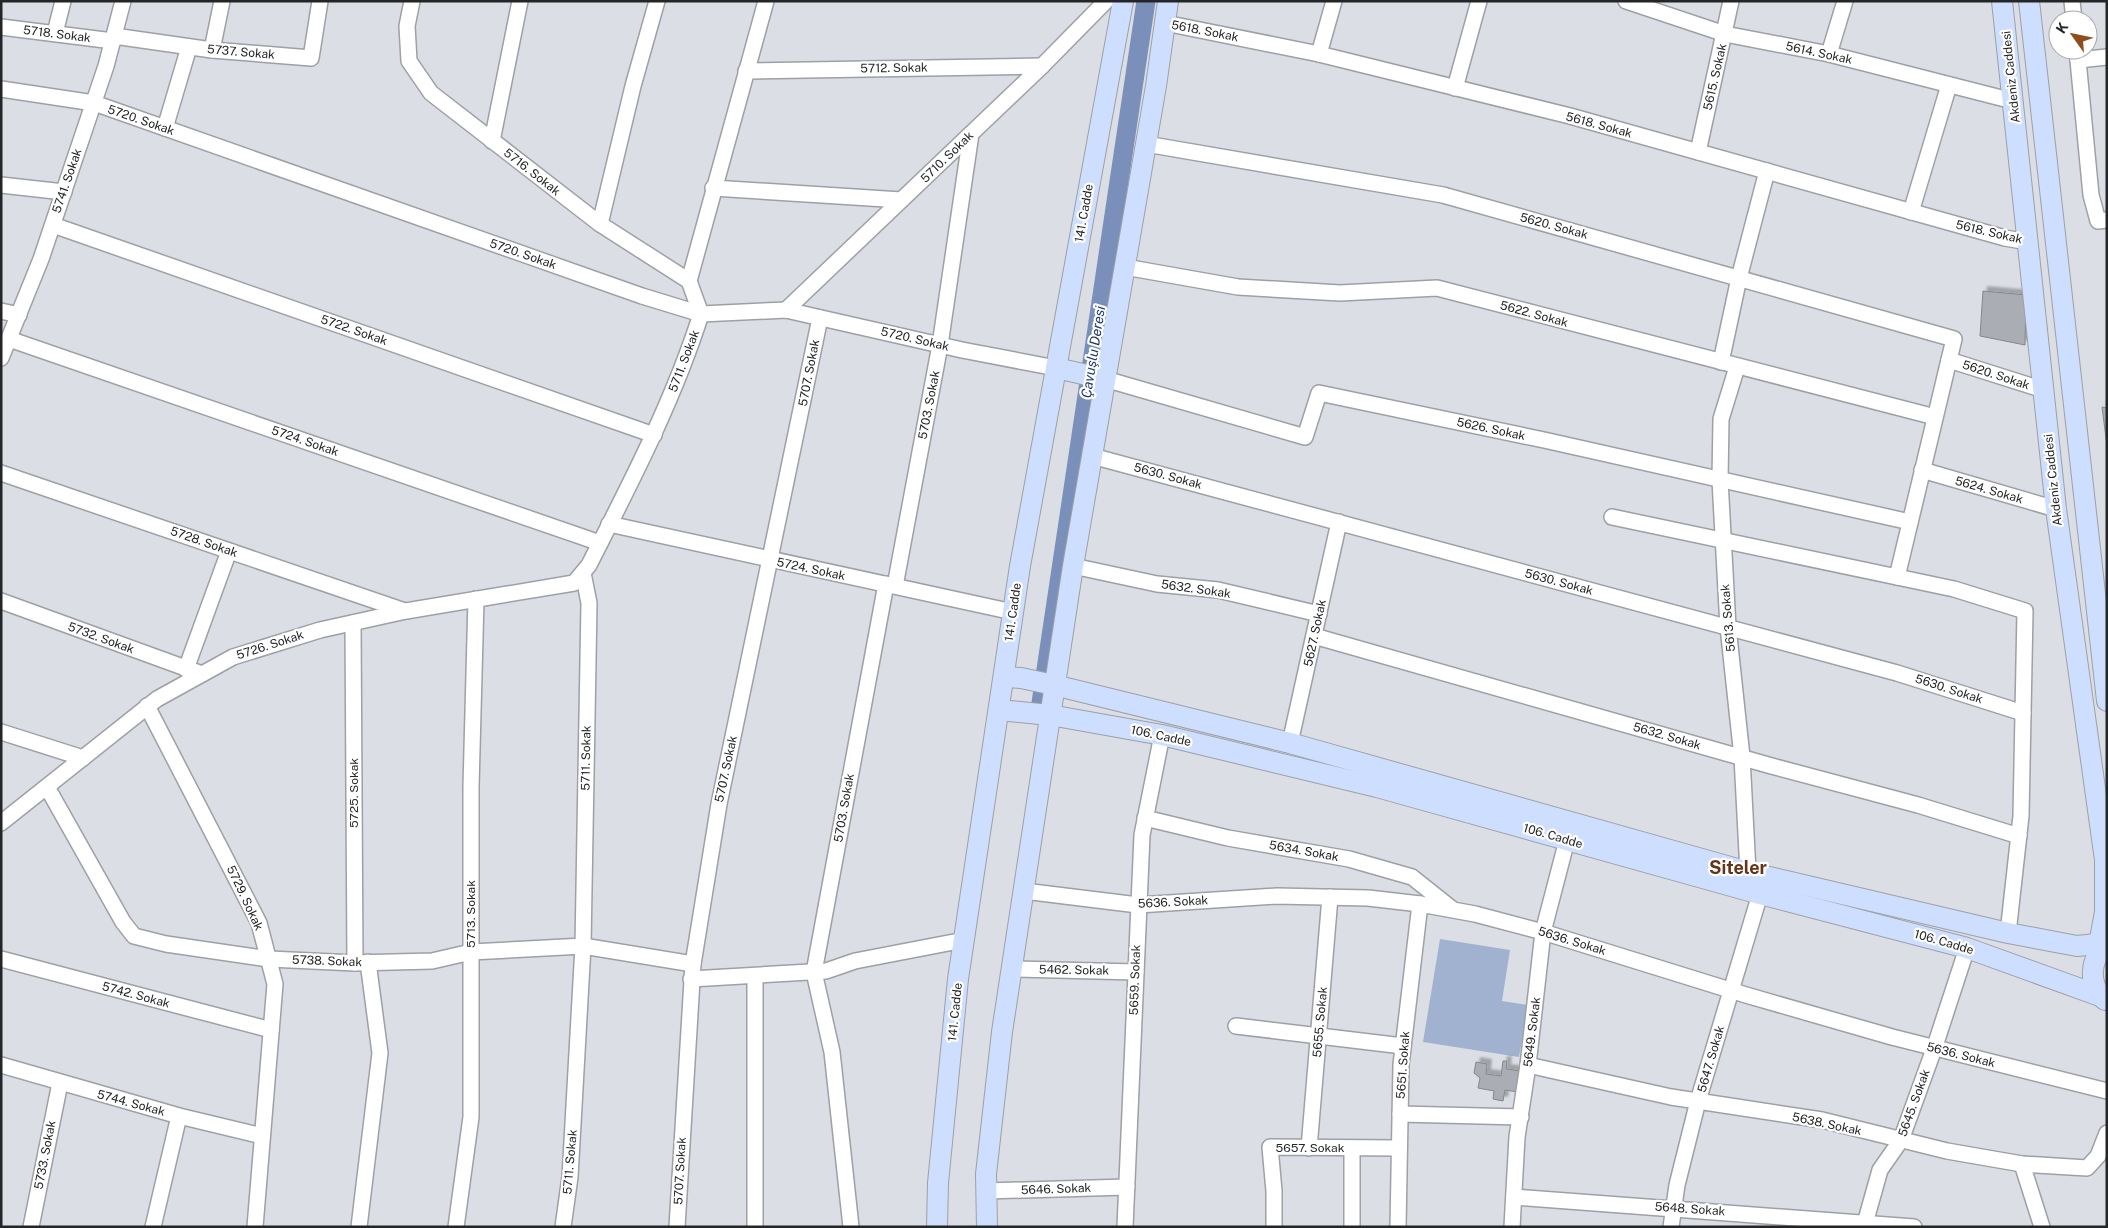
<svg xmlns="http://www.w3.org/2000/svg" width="2108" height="1228" font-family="'Public Sans',sans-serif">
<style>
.green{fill:#a1b2d0}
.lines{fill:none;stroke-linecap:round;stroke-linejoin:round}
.canal{stroke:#7a90ba;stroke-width:19}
.building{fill:#aaadb3;stroke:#84878c;filter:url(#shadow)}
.street-casing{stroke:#9da0a5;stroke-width:18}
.secondary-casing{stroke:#9da0a5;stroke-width:22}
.street{stroke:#fff;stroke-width:15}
.secondary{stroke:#cedefe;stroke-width:20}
.labels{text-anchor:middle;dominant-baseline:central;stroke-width:4.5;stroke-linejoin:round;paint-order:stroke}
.street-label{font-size:12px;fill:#242527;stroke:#fff}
.water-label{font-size:14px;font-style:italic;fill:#1f386e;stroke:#fff}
.district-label{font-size:18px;font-weight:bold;fill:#633514;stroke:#fff}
</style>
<defs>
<filter id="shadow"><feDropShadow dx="4.5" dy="-4.5" stdDeviation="1" flood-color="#0004"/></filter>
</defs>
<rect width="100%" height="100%" fill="#dbdee4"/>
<polygon class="green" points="1440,939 1510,950 1502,1001 1528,1005 1519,1057 1423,1042"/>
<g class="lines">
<polyline class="canal" points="1041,703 1146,1"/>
</g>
<g class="building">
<polygon points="1983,291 2026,295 2025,345 1980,336"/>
<polygon points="2102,407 2107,408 2107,446"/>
<polygon points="1503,1061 1507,1061 1506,1069 1521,1071 1518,1092 1505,1090 1503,1101 1493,1099 1494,1091 1478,1088 1480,1078 1474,1073 1476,1062 1487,1064 1486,1074 1501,1076"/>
</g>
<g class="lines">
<g class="street-casing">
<g id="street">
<polyline points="412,1 407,26 409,61 431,93 600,224 689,281 701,314"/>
<polyline points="1626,1 1725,34 1829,54 2013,101"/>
<polyline points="2072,1 2074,20"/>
<polyline points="1165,23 1319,54 1570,116 2005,238 2028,242"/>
<polyline points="1,27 113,41"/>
<polyline points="55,33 63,1"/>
<polyline points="114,36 212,50 311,58 320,1"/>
<polyline points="212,50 222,1"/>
<polyline points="2077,50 2091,195 2098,221 2107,220"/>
<polyline points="1319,54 1334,1"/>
<polyline points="1829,54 1845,1"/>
<polyline points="2078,60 2107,57"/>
<polyline points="746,71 1042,66"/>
<polyline points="1455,88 1479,1"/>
<polyline points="1,89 94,103 642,296 701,314 786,310 962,350 1056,368"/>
<polyline points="165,128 189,47"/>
<polyline points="492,141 520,1"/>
<polyline points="1146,144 1443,195 1954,339 1897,577"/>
<polyline points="1698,152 1731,1"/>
<polyline points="1,185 64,192"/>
<polyline points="713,188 901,200"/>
<polyline points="1911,212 1949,85"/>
<polyline points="600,224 633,86 657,1"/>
<polyline points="53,225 654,435"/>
<polyline points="1125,267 1238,287 1340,293 1437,288 1935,417"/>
<polyline points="689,281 766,1"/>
<polyline points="786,310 1042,66 1106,1"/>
<polyline points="1,311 19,315"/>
<polyline points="9,339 600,543"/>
<polyline points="1,358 41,259 106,66 123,1"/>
<polyline points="1949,360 2044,390"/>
<polyline points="1721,362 1739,278 1767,171"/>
<polyline points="1737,367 1721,419 1720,480 1728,627 1742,757 1748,872"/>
<polyline points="1105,379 1305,437 1319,393 1544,440 1910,522"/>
<polyline points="1092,456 1897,673 2023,713"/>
<polyline points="1922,470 2056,509"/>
<polyline points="1,473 405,611"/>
<polyline points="1612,517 1954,589 2025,611 2021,816 2008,933"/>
<polyline points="609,524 1013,612"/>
<polyline points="1073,566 1157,584 1218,590 1319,614"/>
<polyline points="895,586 940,345 971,134"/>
<polyline points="1,601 202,674"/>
<polyline points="353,623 355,963"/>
<polyline points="1314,636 1768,765 1918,805 2019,836"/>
<polyline points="186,669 229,551"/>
<polyline points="147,706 259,923 275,984 255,1227"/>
<polyline points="1,732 83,758"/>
<polyline points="1290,743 1339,522"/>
<polyline points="47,787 123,922 134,936 166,944 269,959 355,963 432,961 471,952 583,946 693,964"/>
<polyline points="1145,818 1228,838 1349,859 1412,877 1451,908"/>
<path d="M 1,823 L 157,699 L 233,657 L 320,630 L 406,611 L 574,583 L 589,565 C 630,484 673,402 701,314"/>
<polyline points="1024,891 1138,905 1277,896 1368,898 1420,904 1475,914 1543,932 1746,995 1892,1037 2107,1091"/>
<polyline points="1,959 271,1030"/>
<polyline points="1012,969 1136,972"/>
<polyline points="755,977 755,1227"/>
<polyline points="691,979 826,971 855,961 964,940"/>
<polyline points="1236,1026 1403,1046"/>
<polyline points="1,1065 179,1116 262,1136"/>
<polyline points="1528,1065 1671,1097 1822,1120 1947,1151 2022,1164 2087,1168 2098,1156 2107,1133"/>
<polyline points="1400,1114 1521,1117"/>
<polyline points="1309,1148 1330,897"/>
<polyline points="2022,1164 2042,1227"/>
<polyline points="986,1191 1127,1187"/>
<polyline points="1514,1197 1914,1227"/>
<polyline points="31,1227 60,1083"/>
<polyline points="153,1227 179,1116"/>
<polyline points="359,1227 380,1053 368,962"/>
<polyline points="456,1227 471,1117 471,787 476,599"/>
<polyline points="563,1227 570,1177 583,946 589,603 583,573"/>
<polyline points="677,1227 693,964 719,804 820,318"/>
<polyline points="851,1227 832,1052 814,972 886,584"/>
<polyline points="1125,1227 1142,835 1162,735"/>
<polyline points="1274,1227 1274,1191 1270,1147 1399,1148"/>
<polyline points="1352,1227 1352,1148"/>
<polyline points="1398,1227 1401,1065 1420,904"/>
<polyline points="1512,1227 1517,1137 1528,1065 1543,932 1567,840"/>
<polyline points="1671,1227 1677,1185 1698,1101 1760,894"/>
<polyline points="1864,1227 1880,1170 1901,1140 1934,1049 1967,948"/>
</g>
</g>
<g class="secondary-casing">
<g id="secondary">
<polyline points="2002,1 2056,509 2105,860 2105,912 2097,955"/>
<polyline points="2029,1 2107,701"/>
<polyline points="1056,368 1105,379"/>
<polyline points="1004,677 1021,678 1054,685 1290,743 1748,872 2008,933 2077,946 2107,943"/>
<polyline points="999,710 1050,715 1162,735 1377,787 1760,894 1967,948 2100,996"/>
<path d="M 2105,1000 C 2088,985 2089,959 2107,945"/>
<polyline points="937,1227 938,1183 958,979 1020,566 1123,1"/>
<polyline points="987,1227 986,1174 1002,1032 1073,566 1156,86 1168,1"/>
</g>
</g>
<use href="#street" class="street"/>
<use href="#secondary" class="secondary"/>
</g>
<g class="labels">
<g class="street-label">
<text transform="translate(1205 31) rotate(11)">5618. Sokak</text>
<text transform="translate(57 34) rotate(7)">5718. Sokak</text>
<text transform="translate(241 52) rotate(5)">5737. Sokak</text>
<text transform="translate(1819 53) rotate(12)">5614. Sokak</text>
<text transform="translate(894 68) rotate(-1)">5712. Sokak</text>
<text transform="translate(1715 77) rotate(-77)">5615. Sokak</text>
<text transform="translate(2011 77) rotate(-96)">Akdeniz Caddesi</text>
<text transform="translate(141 120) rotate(19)">5720. Sokak</text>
<text transform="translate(1599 125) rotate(15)">5618. Sokak</text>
<text transform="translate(947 157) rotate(-44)">5710. Sokak</text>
<text transform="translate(532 172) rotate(38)">5716. Sokak</text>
<text transform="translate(67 181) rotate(-71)">5741. Sokak</text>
<text transform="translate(1084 213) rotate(-80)">141. Cadde</text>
<text transform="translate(1554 226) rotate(15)">5620. Sokak</text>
<text transform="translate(1989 232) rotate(13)">5618. Sokak</text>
<text transform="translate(523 254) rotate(19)">5720. Sokak</text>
<text transform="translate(1534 314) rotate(15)">5622. Sokak</text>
<text transform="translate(354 330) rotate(19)">5722. Sokak</text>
<text transform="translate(915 339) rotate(13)">5720. Sokak</text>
<text transform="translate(684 361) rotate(-69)">5711. Sokak</text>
<text transform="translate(809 373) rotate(-79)">5707. Sokak</text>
<text transform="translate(1996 375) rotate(18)">5620. Sokak</text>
<text transform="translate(929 405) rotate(-79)">5703. Sokak</text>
<text transform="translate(1491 429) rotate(12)">5626. Sokak</text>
<text transform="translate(305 441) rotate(19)">5724. Sokak</text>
<text transform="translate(1168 476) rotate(15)">5630. Sokak</text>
<text transform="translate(2053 480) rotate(-96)">Akdeniz Caddesi</text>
<text transform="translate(1989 490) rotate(16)">5624. Sokak</text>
<text transform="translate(204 542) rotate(19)">5728. Sokak</text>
<text transform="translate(811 569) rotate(12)">5724. Sokak</text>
<text transform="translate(1559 582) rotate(15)">5630. Sokak</text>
<text transform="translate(1196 589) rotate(8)">5632. Sokak</text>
<text transform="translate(1013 612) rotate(-82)">141. Cadde</text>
<text transform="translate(1728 618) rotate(-95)">5613. Sokak</text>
<text transform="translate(1315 633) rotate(-78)">5627. Sokak</text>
<text transform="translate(101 638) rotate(20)">5732. Sokak</text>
<text transform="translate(270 645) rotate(-18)">5726. Sokak</text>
<text transform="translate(1949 689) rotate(18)">5630. Sokak</text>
<text transform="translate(1161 736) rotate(12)">106. Cadde</text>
<text transform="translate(1667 736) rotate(16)">5632. Sokak</text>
<text transform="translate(586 758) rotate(-89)">5711. Sokak</text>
<text transform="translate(726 769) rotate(-78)">5707. Sokak</text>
<text transform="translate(354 793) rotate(-90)">5725. Sokak</text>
<text transform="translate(844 808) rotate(-80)">5703. Sokak</text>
<text transform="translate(1553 836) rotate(16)">106. Cadde</text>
<text transform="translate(1304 851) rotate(10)">5634. Sokak</text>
<text transform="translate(245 898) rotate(65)">5729. Sokak</text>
<text transform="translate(1173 902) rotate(-3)">5636. Sokak</text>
<text transform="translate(471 914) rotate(-90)">5713. Sokak</text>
<text transform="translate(1572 941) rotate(17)">5636. Sokak</text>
<text transform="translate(1944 942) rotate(16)">106. Cadde</text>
<text transform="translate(327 961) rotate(2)">5738. Sokak</text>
<text transform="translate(1074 970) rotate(1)">5462. Sokak</text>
<text transform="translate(1135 980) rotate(-88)">5659. Sokak</text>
<text transform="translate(136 995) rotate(15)">5742. Sokak</text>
<text transform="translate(955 1012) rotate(-84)">141. Cadde</text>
<text transform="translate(1320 1022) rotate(-85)">5655. Sokak</text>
<text transform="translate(1532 1032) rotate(-83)">5649. Sokak</text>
<text transform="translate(1961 1055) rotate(14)">5636. Sokak</text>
<text transform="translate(1711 1059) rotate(-74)">5647. Sokak</text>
<text transform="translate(1403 1065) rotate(-86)">5651. Sokak</text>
<text transform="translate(131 1103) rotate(15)">5744. Sokak</text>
<text transform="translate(1914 1103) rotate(-70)">5645. Sokak</text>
<text transform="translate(1827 1124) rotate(12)">5638. Sokak</text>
<text x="1310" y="1148">5657. Sokak</text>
<text transform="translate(45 1155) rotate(-79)">5733. Sokak</text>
<text transform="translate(570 1162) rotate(-85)">5711. Sokak</text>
<text transform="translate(680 1171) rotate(-87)">5707. Sokak</text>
<text transform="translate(1056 1189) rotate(-2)">5646. Sokak</text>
<text transform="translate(1690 1209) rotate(4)">5648. Sokak</text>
</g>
<g class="water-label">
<text transform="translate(1093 352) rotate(-81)">Çavuşlu Deresi</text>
</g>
<g class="district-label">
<text x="1738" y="867">Siteler</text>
</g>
</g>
<rect width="2108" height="1228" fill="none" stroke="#242527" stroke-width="5"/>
<g transform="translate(2073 35) rotate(303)"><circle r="24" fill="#ffffff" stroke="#a7a8a9"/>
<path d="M0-4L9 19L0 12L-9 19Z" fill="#904d1c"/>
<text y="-8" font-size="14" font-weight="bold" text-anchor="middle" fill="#242527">K</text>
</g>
</svg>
